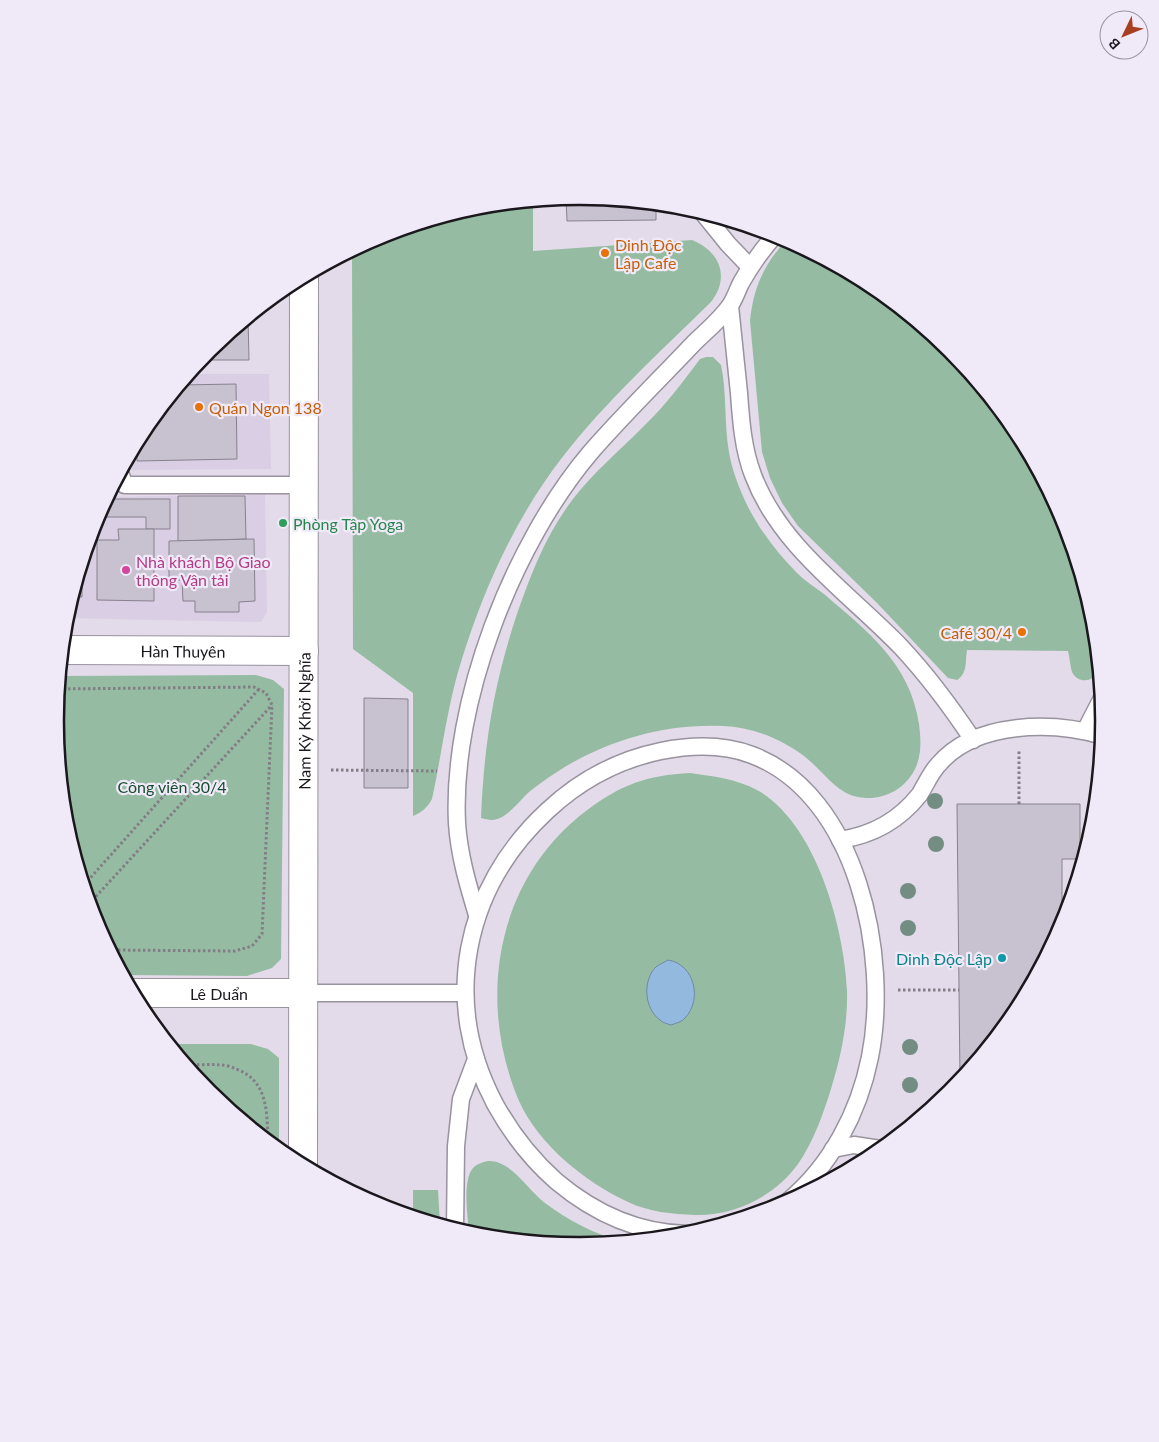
<svg xmlns="http://www.w3.org/2000/svg" width="1159" height="1442" font-family="Lato,sans-serif">
<style>
.built{fill:#d9cee3}
.green{fill:#95bca2}
.water{fill:#94b9de;stroke:#6f89a4}
.building{fill:#c8c1cf;stroke:#88818e}
.lines{fill:none;stroke-linecap:round;stroke-linejoin:round}
.lane-casing{stroke:#99929f;stroke-width:19}
.street-casing{stroke:#99929f;stroke-width:30}
.secondary-casing{stroke:#99929f;stroke-width:30}
.path{stroke:#827d87;stroke-width:3;stroke-dasharray:2.5 2.5;stroke-linecap:butt}
.lane{stroke:#fff;stroke-width:16}
.street{stroke:#fff;stroke-width:28}
.secondary{stroke:#fff;stroke-width:28}
.tree{fill:#738d83}
.food-dot{fill:#e8710a;stroke:#f0e9f7;stroke-width:2}
.leisure-dot{fill:#2e9e5b;stroke:#f0e9f7;stroke-width:2}
.hotel-dot{fill:#d1479c;stroke:#f0e9f7;stroke-width:2}
.culture-dot{fill:#0f9aa8;stroke:#f0e9f7;stroke-width:2}
.labels{text-anchor:middle;dominant-baseline:central;stroke-width:4.5;stroke-linejoin:round;paint-order:stroke}
.food-label{font-size:16px;fill:#c56008;stroke:#f0e9f7;text-anchor:start}
.leisure-label{font-size:16px;fill:#27864d;stroke:#f0e9f7;text-anchor:start}
.hotel-label{font-size:16px;fill:#b23c85;stroke:#f0e9f7;text-anchor:start}
.street-label{font-size:16px;fill:#1a181d;stroke:#f0e9f7}
.park-label{font-size:16px;fill:#174e30;stroke:#f0e9f7}
.culture-label{font-size:16px;fill:#0d838f;stroke:#f0e9f7;text-anchor:end}
.rim{fill:none;stroke:#1a181d;stroke-width:2.5}
</style>
<rect width="100%" height="100%" fill="#e3dbe9"/>
<g class="built">
<polygon points="189,374 269,374 271,469 128,470 128,458 144,429"/>
<polygon points="265,494 267,612 261,622 65,618 95,520 107,497"/>
</g>
<g class="green">
<path d="M 533,201 L 533,251 L 692,240 C 720,251 731,278 710,303 C 659,353 605,402 561,459 C 515,519 483,590 461,662 C 447,707 442,753 432,799 C 427,808 422,812 413,816 L 413,693 L 353,649 L 352,251 L 379,236 L 477,207 Z"/>
<path d="M 787,240 L 871,285 L 951,350 L 1016,430 L 1064,521 L 1094,619 L 1099,672 C 1093,682 1078,684 1072,672 C 1070,666 1070,658 1068,651 L 967,650 C 965,661 968,673 957,680 L 948,678 L 877,603 L 798,526 L 782,503 L 770,478 L 762,452 L 750,321 C 753,289 764,263 787,240 Z"/>
<path d="M 706,357 L 713,357 L 721,365 C 727,393 724,424 729,452 C 732,471 740,490 748,507 C 761,532 778,554 797,573 C 805,581 815,587 824,594 C 867,631 910,663 919,724 C 921,740 922,756 914,771 C 905,788 886,799 866,798 C 837,797 825,772 804,756 C 781,739 752,727 723,726 C 665,723 604,741 557,772 C 547,778 538,785 529,792 C 520,800 511,813 500,818 C 494,821 488,820 481,818 C 484,743 494,682 518,611 C 532,571 547,533 573,499 C 594,472 620,450 644,426 C 665,406 682,383 700,359 Z"/>
<polygon points="256,675 273,680 284,689 281,959 272,968 247,976 123,975 95,921 65,823 55,721 59,676"/>
<path d="M 690,773 C 712,776 737,779 757,790 C 816,823 844,927 847,990 C 848,1024 841,1056 831,1089 C 823,1114 814,1141 798,1164 C 775,1196 735,1216 695,1215 C 672,1214 649,1212 628,1202 C 585,1182 539,1145 519,1101 C 476,1000 496,879 586,811 C 620,785 647,775 690,773 Z"/>
<polygon points="169,1044 251,1044 268,1049 279,1058 279,1149 208,1092"/>
<path d="M 488,1161 C 511,1160 527,1189 545,1203 C 568,1220 594,1234 621,1241 L 579,1245 L 477,1235 L 469,1233 C 468,1217 462,1181 473,1168 C 477,1164 482,1162 488,1161 Z"/>
<polygon points="413,1190 438,1190 440,1224 413,1216"/>
</g>
<path class="water" d="M 668,960 C 694,964 703,999 685,1018 C 682,1022 676,1023 671,1025 C 668,1024 663,1023 660,1020 C 644,1009 642,979 657,966 C 660,964 665,962 668,960 Z"/>
<g class="building">
<polygon points="580,197 656,204 656,220 567,221 566,198"/>
<polygon points="248,318 249,360 201,360 209,350"/>
<polygon points="236,384 237,459 137,461 137,442 144,429 180,385"/>
<polygon points="178,496 245,496 246,539 178,541"/>
<polygon points="107,499 170,499 170,529 146,529 146,517 96,517"/>
<polygon points="118,529 154,529 154,601 97,600 97,540 119,540"/>
<polygon points="254,539 255,601 239,602 239,612 195,612 195,601 183,601 182,580 169,580 169,541"/>
<polygon points="82,564 82,597 72,597"/>
<polygon points="364,698 408,699 408,788 364,788"/>
<polygon points="957,804 1080,804 1080,859 1062,859 1062,925 1015,1013 960,1080"/>
</g>
<g class="lines">
<g class="lane-casing">
<g id="lane">
<polyline points="703,213 728,244 750,267"/>
<path d="M 730,306 C 733,335 736,364 739,393 C 741,421 743,449 753,475 C 780,547 849,593 901,647 C 928,676 951,707 973,740"/>
<polyline points="120,473 125,485 304,485"/>
<polyline points="1085,731 1102,698"/>
<path d="M 840,840 C 873,835 899,821 920,794 C 926,784 930,774 938,765 C 975,721 1052,721 1103,736"/>
<path d="M 477,915 C 468,885 459,855 457,823 C 451,703 513,544 590,453 C 623,415 659,380 693,344 C 705,332 719,321 729,307 C 734,301 737,291 741,283 C 751,265 762,250 775,235"/>
<polyline points="304,993 464,993"/>
<polyline points="833,1149 854,1145 880,1149"/>
<polyline points="455,1229 456,1146 461,1099 476,1059"/>
<path d="M 687,1234 C 637,1233 594,1213 556,1181 C 531,1159 511,1133 495,1104 C 441,1002 463,889 547,811 C 579,781 617,760 661,751 C 691,745 723,744 752,755 C 858,795 890,957 870,1057 C 859,1112 831,1166 787,1202"/>
</g>
</g>
<g class="street-casing">
<g id="street">
<path id="s1" d="M 62,650 L 304,651"/>
</g>
</g>
<g class="secondary-casing">
<g id="secondary">
<path id="s2" d="M 133,993 L 304,993"/>
<path id="s3" d="M 303,1165 L 304,276"/>
</g>
</g>
<g class="path">
<polyline points="58,689 254,687 266,693 272,705 262,934 252,946 235,951 110,950"/>
<polyline points="331,770 437,771"/>
<polyline points="1019,804 1019,751"/>
<polyline points="84,885 259,689"/>
<polyline points="89,904 272,705"/>
<polyline points="898,990 959,990"/>
<path d="M 187,1065 C 198,1065 210,1064 221,1065 C 226,1065 232,1067 236,1069 C 268,1080 267,1113 268,1141"/>
</g>
<use href="#lane" class="lane"/>
<use href="#street" class="street"/>
<use href="#secondary" class="secondary"/>
</g>
<g class="tree">
<circle cx="935" cy="801" r="8"/>
<circle cx="936" cy="844" r="8"/>
<circle cx="908" cy="891" r="8"/>
<circle cx="908" cy="928" r="8"/>
<circle cx="910" cy="1047" r="8"/>
<circle cx="910" cy="1085" r="8"/>
</g>
<g class="food-dot">
<circle cx="605" cy="253" r="5"/>
<circle cx="199" cy="407" r="5"/>
<circle cx="1022" cy="632" r="5"/>
</g>
<circle class="leisure-dot" cx="283" cy="523" r="5"/>
<circle class="hotel-dot" cx="126" cy="570" r="5"/>
<circle class="culture-dot" cx="1002" cy="958" r="5"/>
<g class="labels">
<g class="food-label">
<text x="615" y="244">Dinh Độc<tspan x="615" dy="18">Lập Cafe</tspan></text>
<text x="209" y="407">Quán Ngon 138</text>
<text x="1012" y="632" text-anchor="end">Café 30/4</text>
</g>
<g class="leisure-label">
<text x="293" y="523">Phòng Tập Yoga</text>
</g>
<g class="hotel-label">
<text x="136" y="561">Nhà khách Bộ Giao<tspan x="136" dy="18">thông Vận tải</tspan></text>
</g>
<g class="street-label">
<text stroke="none"><textPath href="#s1" startOffset="121">Hàn Thuyên</textPath></text>
<text stroke="none"><textPath href="#s3" startOffset="444">Nam Kỳ Khởi Nghĩa</textPath></text>
<text stroke="none"><textPath href="#s2" startOffset="86">Lê Duẩn</textPath></text>
</g>
<g class="park-label">
<text x="172" y="786">Công viên 30/4</text>
</g>
<g class="culture-label">
<text x="992" y="958">Dinh Độc Lập</text>
</g>
</g>
<path d="M0 0H1159V1442H0ZM579 205H580A515 515 0 0 1 1095 720V722A515 515 0 0 1 580 1237H579A515 515 0 0 1 64 722V720A515 515 0 0 1 579 205Z" fill="#f0e9f7" fill-rule="evenodd"/>
<path class="rim" d="M579 205H580A515 515 0 0 1 1095 720V722A515 515 0 0 1 580 1237H579A515 515 0 0 1 64 722V720A515 515 0 0 1 579 205Z"/>
<g transform="translate(1124 35) rotate(227)"><circle r="24" fill="#f0e9f7" stroke="#9a95a0"/>
<path d="M0-4L9 19L0 12L-9 19Z" fill="#a73f20"/>
<text y="-8" font-size="14" font-weight="bold" text-anchor="middle" fill="#1a181d">B</text>
</g>
</svg>
